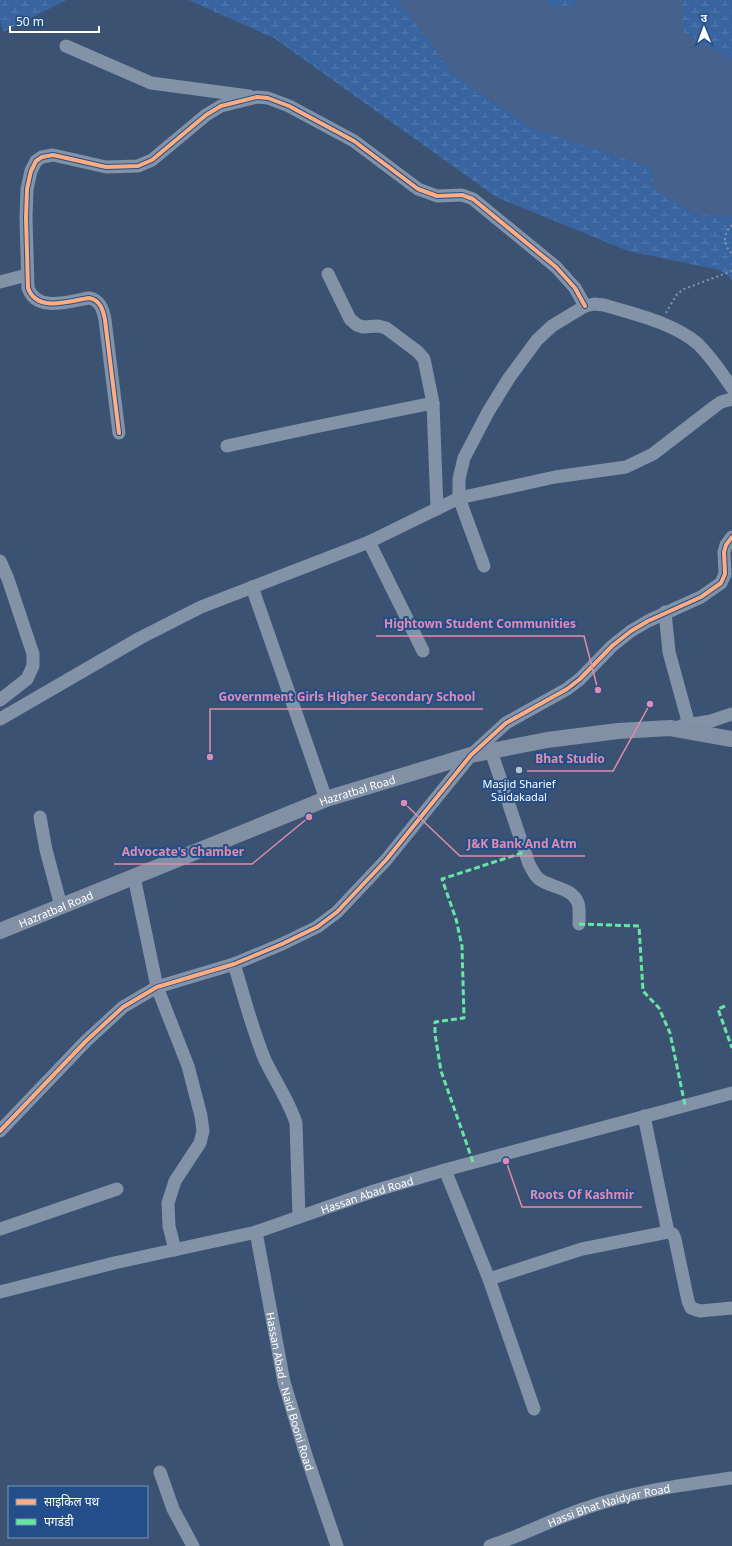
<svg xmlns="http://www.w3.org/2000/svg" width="732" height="1546" font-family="'Noto Sans','Noto Sans Devanagari',sans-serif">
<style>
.wetland{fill:url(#wetland-marsh)}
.water{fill:#46628c}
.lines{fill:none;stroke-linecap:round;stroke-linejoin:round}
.path{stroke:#8292a7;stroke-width:2;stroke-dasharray:2 3;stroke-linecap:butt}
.minor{stroke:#8292a7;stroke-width:13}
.major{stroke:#8190a5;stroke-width:16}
.quiet{stroke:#66e7a1;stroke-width:3;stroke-dasharray:6 3;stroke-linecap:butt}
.cycleway-casing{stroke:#244e89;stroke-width:6}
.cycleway{stroke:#ffac80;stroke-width:4}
.poi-dot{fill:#bac2ce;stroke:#244e89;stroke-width:1.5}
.labels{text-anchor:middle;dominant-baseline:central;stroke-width:4;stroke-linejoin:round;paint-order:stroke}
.poi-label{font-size:11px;fill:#fff;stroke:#244e89}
.street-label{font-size:11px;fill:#fff;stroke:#244e89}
.leader{fill:none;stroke:#e08cad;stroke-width:1.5}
.callout-dot{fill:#e08cad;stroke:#244e89;stroke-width:1.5}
.callout-label{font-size:12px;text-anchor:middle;font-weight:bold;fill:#e08cad;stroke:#244e89;stroke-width:4;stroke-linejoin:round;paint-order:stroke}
</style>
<defs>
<pattern id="wetland-marsh" width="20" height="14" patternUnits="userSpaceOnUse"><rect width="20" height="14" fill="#38649f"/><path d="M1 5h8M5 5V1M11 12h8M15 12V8" fill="none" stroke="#567bad"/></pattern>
</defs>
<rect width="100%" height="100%" fill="#3b5272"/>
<g class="wetland">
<polygon points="0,0 67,0 3,32 0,20"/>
<polygon points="188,0 732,0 732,280 720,270 628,251 496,197 274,38"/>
</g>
<polygon class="water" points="398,0 547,0 553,8 573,7 578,0 682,0 682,31 732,61 732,216 696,215 653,188 652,168 531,128 452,73"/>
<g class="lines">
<g class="path">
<path d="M 732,225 C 722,235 723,244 732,254"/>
<polyline points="666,313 677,294 684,289 732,271"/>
</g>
<g class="minor">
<polyline points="66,46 151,83 249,96"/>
<polyline points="328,274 350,319 357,325 363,327 378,326 386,328 418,352 424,359 433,403 437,509"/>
<polyline points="0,282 27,275"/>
<path d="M 119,433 L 105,320 C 103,309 100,300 89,298 C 69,301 37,313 28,288 L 26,218 L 27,189 L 31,171 L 36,161 L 42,157 L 53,155 L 106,167 L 138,166 L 152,160 L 206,115 L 221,106 L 257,97 L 268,98 L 289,106 L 354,141 L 418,189 L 437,196 L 462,195 L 473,199 L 556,267 L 575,288 L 585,306"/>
<polyline points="227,446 310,428 433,403"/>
<polyline points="369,542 423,651"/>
<polyline points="0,561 8,579 33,654 33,666 27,679 0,700"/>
<path d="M 484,566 L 459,498 L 459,479 L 464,458 L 488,412 L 509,378 L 537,340 L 552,326 L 585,306 L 594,304 L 604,305 C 634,314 674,323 698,344 C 711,357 722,373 732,388"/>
<polyline points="252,587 326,799"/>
<polyline points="665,612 669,652 689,725"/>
<polyline points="0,719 140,638 201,607 369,542 459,498 555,477 626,467 653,454 714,407 721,402 732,399"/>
<polyline points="681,726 711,721 732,714"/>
<path d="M 491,751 L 529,864 C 532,869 534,875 539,879 C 551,888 572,887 578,903 C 580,909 579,918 579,924"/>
<polyline points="40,817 46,850 61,906"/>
<polyline points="134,877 157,987 188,1066 201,1116 203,1131 200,1143 175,1181 168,1203 169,1226 175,1250"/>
<path d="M 234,964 C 244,996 252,1029 265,1060 C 275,1081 289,1101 296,1123 L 299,1217"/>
<polyline points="644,1116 668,1232"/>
<polyline points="0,1131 86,1041 123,1007 157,987 234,964 282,944 317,927 337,912 386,860 471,755 506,723 567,689 580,679 612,646 631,631 648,621 701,597 721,583 725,574 724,552 726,545 732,537"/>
<polyline points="445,1170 489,1279 534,1409"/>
<polyline points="0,1229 117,1189"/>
<path id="s1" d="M 256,1232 L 284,1382 L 306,1455 L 337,1546"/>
<polyline points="489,1279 582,1249 668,1232 673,1234 675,1239 688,1301 691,1308 700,1311 732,1308"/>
<path id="s2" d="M 0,1292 L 114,1263 L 256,1232 L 374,1191 L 445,1170 L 732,1093"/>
<polyline points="160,1472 173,1509 193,1546"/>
<path id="s3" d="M 490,1546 C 523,1535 553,1519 586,1508 C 633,1491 683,1485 732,1478"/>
</g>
<path class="major" id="s4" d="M 0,931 L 326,799 L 471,755 L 547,740 L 618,731 L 670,728 L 732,739"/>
<g class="quiet">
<polyline points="579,924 639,926 643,991 659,1008 670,1033 685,1105"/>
<polyline points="725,1006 718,1009 732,1048"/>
<polyline points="473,1162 441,1071 435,1034 435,1022 464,1018 462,946 456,919 442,879 525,852"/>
</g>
<g class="cycleway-casing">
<g id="cycleway">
<path d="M 119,433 L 105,320 C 103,309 100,300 89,298 C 69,301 37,313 28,288 L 26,218 L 27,189 L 31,171 L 36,161 L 42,157 L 53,155 L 106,167 L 138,166 L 152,160 L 206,115 L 221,106 L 257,97 L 268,98 L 289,106 L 354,141 L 418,189 L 437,196 L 462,195 L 473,199 L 556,267 L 575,288 L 585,306"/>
<polyline points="0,1131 86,1041 123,1007 157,987 234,964 282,944 317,927 337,912 386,860 471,755 506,723 567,689 580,679 612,646 631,631 648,621 701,597 721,583 725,574 724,552 726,545 732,537"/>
</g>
</g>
<use href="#cycleway" class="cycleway"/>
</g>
<circle class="poi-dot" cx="519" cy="770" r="4"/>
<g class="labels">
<g class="poi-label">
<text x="519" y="783">Masjid Sharief<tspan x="519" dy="13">Saidakadal</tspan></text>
</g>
<g class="street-label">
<text stroke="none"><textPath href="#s4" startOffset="384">Hazratbal Road</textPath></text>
<text stroke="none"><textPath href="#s4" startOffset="60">Hazratbal Road</textPath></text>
<text stroke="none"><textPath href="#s2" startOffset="380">Hassan Abad Road</textPath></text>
<text stroke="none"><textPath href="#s1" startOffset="163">Hassan Abad - Naid Booni Road</textPath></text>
<text stroke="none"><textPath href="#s3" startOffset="126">Hassi Bhat Naidyar Road</textPath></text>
</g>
</g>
<path class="leader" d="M598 690L584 636H376M210 757L210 709H483M650 704L613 771H527M404 803L460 856H585M309 817L252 864H114M506 1161L522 1207H642"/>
<g class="callout-dot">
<circle cx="598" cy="690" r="4"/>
<circle cx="210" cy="757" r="4"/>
<circle cx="650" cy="704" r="4"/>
<circle cx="404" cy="803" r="4"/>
<circle cx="309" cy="817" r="4"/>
<circle cx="506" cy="1161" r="4"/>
</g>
<g class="callout-label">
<text x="480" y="628">Hightown Student Communities</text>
<text x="347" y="701">Government Girls Higher Secondary School</text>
<text x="570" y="763">Bhat Studio</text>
<text x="522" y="848">J&amp;K Bank And Atm</text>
<text x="183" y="856">Advocate's Chamber</text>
<text x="582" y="1199">Roots Of Kashmir</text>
</g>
<rect x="8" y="1486" width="140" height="52" fill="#244e89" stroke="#7c95b8"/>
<rect x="16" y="1499" width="20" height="6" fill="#ffac80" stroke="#7c95b8"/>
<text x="44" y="1506" font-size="12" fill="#ffffff">साइकिल पथ</text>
<rect x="16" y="1519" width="20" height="6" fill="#66e7a1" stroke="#7c95b8"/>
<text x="44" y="1526" font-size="12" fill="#ffffff">पगडंडी</text>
<g transform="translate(704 28) rotate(359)" stroke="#244e89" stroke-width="3" paint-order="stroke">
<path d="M0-3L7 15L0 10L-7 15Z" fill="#ffffff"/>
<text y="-6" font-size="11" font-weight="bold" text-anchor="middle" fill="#ffffff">उ</text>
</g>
<path d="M10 26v6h89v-6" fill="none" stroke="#ffffff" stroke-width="2"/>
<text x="16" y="26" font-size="12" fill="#ffffff" stroke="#244e89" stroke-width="3" paint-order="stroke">50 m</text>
</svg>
